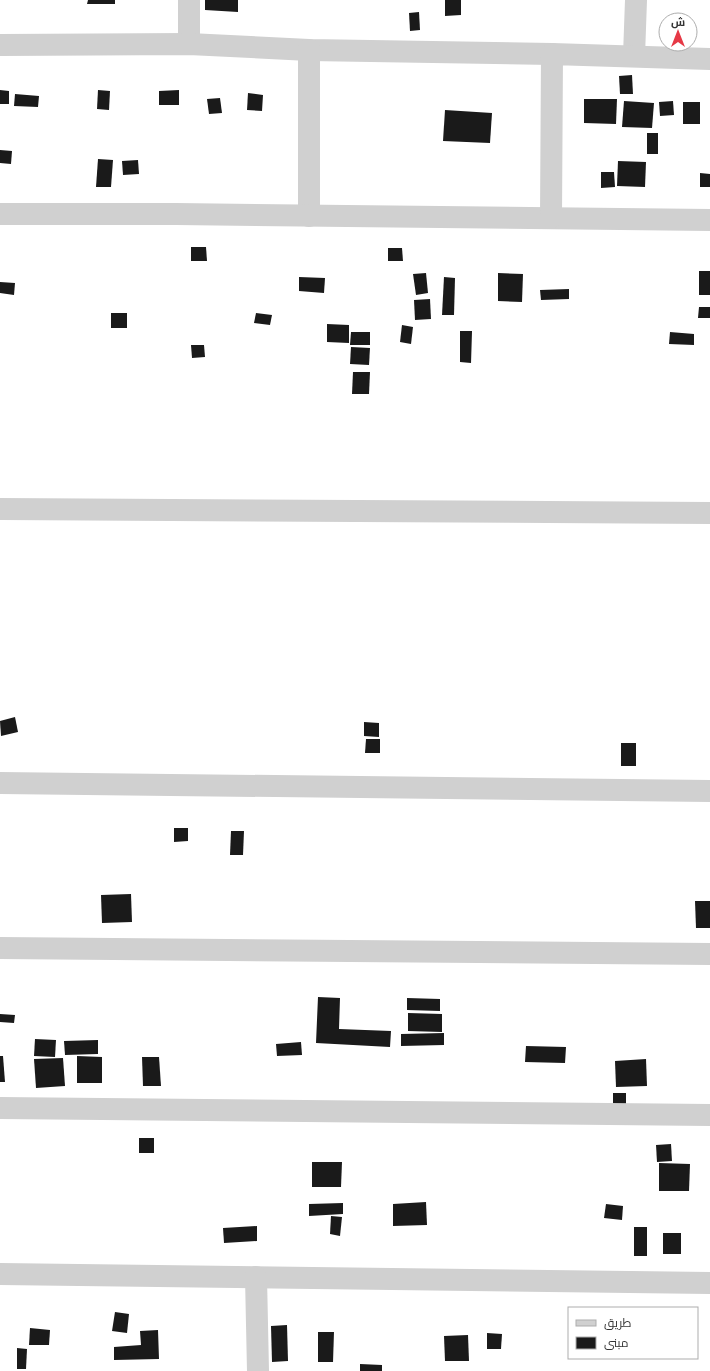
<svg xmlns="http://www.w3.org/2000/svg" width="710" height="1371" font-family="Poppins,Cairo,sans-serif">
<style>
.building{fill:#1a1a1a}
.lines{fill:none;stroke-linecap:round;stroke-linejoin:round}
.minor{stroke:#d0d0d0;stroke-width:22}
</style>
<rect width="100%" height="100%" fill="#fff"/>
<g class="building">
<polygon points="88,0 115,0 115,4 87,4"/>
<polygon points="205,0 238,0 238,12 205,10"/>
<polygon points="445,0 461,0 461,15 445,16"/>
<polygon points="419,12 420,30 410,31 409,13"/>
<polygon points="632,75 633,94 620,94 619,76"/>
<polygon points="0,90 9,91 9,104 0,104"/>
<polygon points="98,90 110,91 109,110 97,109"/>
<polygon points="179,90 179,105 159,105 159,91"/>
<polygon points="248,93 263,95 262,111 247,110"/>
<polygon points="15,94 39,96 38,107 14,106"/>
<polygon points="220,98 222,113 209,114 207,99"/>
<polygon points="584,99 617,99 616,124 584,123"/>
<polygon points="624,101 654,103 652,128 622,127"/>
<polygon points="673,101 674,115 660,116 659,102"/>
<rect x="683" y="102" width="17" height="22"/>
<polygon points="445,110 492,113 490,143 443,141"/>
<rect x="647" y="133" width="11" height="21"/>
<polygon points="0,150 12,151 11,164 0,163"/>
<polygon points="98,159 113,160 111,187 96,187"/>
<polygon points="138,160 139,174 123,175 122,161"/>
<polygon points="618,161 646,162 645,187 617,186"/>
<polygon points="601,172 614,172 615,187 601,188"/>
<polygon points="700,173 710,174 710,187 700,187"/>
<polygon points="191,247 206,247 207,261 191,261"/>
<polygon points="388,248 402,248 403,261 388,261"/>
<rect x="699" y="271" width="11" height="24"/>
<polygon points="426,273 428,293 416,295 413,274"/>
<polygon points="498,273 523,274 522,302 498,301"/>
<polygon points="299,277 325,278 324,293 299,291"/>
<polygon points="444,277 455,278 454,315 442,315"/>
<polygon points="0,282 15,283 14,295 0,293"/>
<polygon points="569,289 569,299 541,300 540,290"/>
<polygon points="430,299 431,319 415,320 414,300"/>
<polygon points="699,307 710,307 710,318 698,318"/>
<rect x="111" y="313" width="16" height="15"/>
<polygon points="256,313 272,315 270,325 254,323"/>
<polygon points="327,324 349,325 349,343 327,342"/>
<polygon points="402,325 413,327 411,344 400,342"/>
<polygon points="460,331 472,331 471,363 460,362"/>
<polygon points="351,332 370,332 370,345 350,345"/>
<polygon points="670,332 694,334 694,345 669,344"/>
<polygon points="191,345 204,345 205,357 192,358"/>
<polygon points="351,347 370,348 369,365 350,364"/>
<polygon points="353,372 370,372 369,394 352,394"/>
<polygon points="15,717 18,732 1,736 0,721"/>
<polygon points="364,722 379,723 379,737 364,736"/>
<polygon points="366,739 380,739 380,753 365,753"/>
<rect x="621" y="743" width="15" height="23"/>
<polygon points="174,828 188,828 188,841 174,842"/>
<polygon points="231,831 244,831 243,855 230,855"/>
<polygon points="131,894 132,922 102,923 101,895"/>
<polygon points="695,901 710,901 710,928 696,928"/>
<polygon points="318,997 340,998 339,1029 391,1031 390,1047 316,1043"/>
<polygon points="407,998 440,999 440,1011 407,1010"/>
<polygon points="408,1013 442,1014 442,1032 408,1031"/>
<polygon points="0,1014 15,1015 14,1023 0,1022"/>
<polygon points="444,1033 444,1045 401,1046 401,1034"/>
<polygon points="35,1039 56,1040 55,1057 34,1056"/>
<polygon points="98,1040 98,1054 65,1055 64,1041"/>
<polygon points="301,1042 302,1055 277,1056 276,1044"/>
<polygon points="526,1046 566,1047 565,1063 525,1062"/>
<polygon points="0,1056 3,1056 5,1082 0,1082"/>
<polygon points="77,1056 102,1057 102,1083 77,1083"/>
<polygon points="142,1057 159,1057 161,1086 143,1086"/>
<polygon points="63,1058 65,1086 36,1088 34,1059"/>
<polygon points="646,1059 647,1086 616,1087 615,1061"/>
<rect x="613" y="1093" width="13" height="15"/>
<rect x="139" y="1138" width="15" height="15"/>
<polygon points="671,1144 672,1161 657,1162 656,1145"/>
<polygon points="312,1162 342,1162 341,1187 312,1187"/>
<polygon points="659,1163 690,1164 689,1191 659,1191"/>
<polygon points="426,1202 427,1225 393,1226 393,1204"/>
<polygon points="343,1203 343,1214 309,1216 309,1204"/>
<polygon points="606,1204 623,1206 622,1220 604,1218"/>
<polygon points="331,1216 342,1217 340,1236 330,1234"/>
<polygon points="257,1226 257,1241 224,1243 223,1228"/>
<rect x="634" y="1227" width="13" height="29"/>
<rect x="663" y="1233" width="18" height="21"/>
<polygon points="115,1312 129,1314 127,1333 112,1331"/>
<polygon points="287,1325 288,1361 272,1362 271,1326"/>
<polygon points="30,1328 50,1330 49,1345 29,1345"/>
<polygon points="158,1330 159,1359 114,1360 114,1347 141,1345 140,1331"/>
<polygon points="318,1332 334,1332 333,1362 318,1362"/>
<polygon points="487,1333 502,1334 501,1349 487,1349"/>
<polygon points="468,1335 469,1361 445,1361 444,1336"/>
<polygon points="17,1348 27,1349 26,1369 17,1369"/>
<polygon points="360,1364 382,1365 382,1371 360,1371"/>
</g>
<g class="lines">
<g class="minor">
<polyline points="189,44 189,0"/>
<polyline points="0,45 189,44 309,50 552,54"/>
<polyline points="309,50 309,216"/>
<polyline points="634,56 636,0"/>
<polyline points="0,214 176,214 710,220"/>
<polyline points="551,217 552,54 710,59"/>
<polyline points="0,509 710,513"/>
<polyline points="0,783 710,791"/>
<polyline points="0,948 710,954"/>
<polyline points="0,1108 710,1115"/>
<polyline points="0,1274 710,1283"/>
<polyline points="256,1277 258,1371"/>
</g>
</g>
<rect x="568" y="1307" width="130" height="52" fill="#ffffff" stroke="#adadad"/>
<rect x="576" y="1320" width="20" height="6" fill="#d0d0d0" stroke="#adadad"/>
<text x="604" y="1327" font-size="12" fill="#333333">طريق</text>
<rect x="576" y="1337" width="20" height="12" fill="#1a1a1a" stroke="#adadad"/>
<text x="604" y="1347" font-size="12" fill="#333333">مبنى</text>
<g transform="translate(678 32)"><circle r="19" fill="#ffffff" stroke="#adadad"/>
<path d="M0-3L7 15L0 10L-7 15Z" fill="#e63946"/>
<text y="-6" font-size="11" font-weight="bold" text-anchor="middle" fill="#333333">ش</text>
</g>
</svg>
